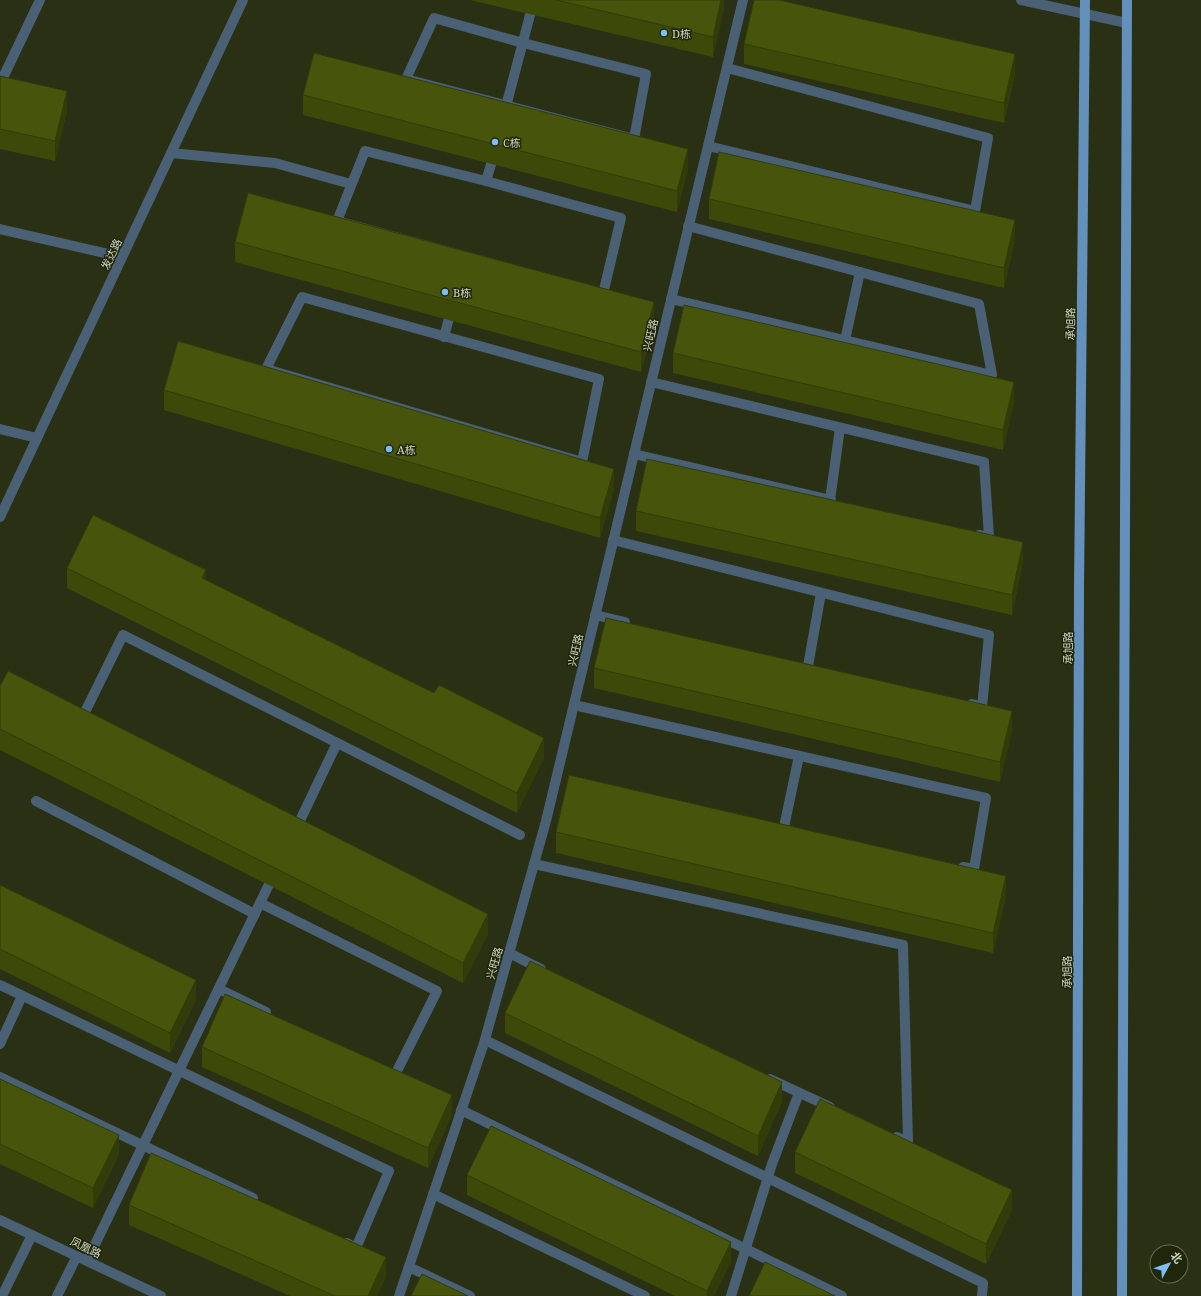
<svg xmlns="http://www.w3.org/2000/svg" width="1201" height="1296" font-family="'Noto Serif','Noto Sans SC',serif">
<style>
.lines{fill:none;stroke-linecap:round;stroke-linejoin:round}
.minor{stroke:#4a6075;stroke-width:10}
.major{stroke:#6491bc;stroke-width:10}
.wall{fill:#3c4909}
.shaded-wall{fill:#313c08}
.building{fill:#46550b;stroke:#313c08}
.poi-dot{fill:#7ebdf9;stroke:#1f2609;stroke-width:1.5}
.labels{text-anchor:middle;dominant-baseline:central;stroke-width:3;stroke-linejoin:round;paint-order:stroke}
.poi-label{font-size:11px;fill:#d1d7c6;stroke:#1f2609;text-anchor:start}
.street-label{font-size:11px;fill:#d1d7c6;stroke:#1f2609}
</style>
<rect width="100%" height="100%" fill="#293014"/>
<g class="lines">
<g class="minor">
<polyline points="1021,0 1127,23"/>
<polygon points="434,18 523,43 646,74 634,139 406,79"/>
<polyline points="0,84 40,0"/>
<polyline points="505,110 534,0"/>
<polyline points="708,146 975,211 988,138 727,68"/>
<polygon points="365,151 486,181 621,218 603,294 337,221"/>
<polyline points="171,153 275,163 351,184"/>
<polyline points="486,181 495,151"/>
<polyline points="0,229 122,257"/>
<polygon points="302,297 599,379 582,462 266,369"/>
<polyline points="671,299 992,375 979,304 688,226"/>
<polyline points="444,337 452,307"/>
<polyline points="845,340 860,272"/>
<polyline points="651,382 984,462 989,537 979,535"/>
<polyline points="0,429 37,438"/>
<polyline points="634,454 831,500"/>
<polyline points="830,500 840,428"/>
<polyline points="0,517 243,0"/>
<polyline points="613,540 989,635 982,707 972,704"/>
<polyline points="595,615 625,622"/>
<polyline points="808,666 821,593"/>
<polyline points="574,705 986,798 974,869 963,867"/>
<polyline points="89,719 83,716 123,635 520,835"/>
<polyline points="36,801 255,914"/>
<polyline points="784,827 799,756"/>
<polyline points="295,831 337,743"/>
<polyline points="534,864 903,945 908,1142 897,1137"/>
<polyline points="260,903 437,991 395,1075 388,1072"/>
<polyline points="509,953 541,969"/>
<polyline points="0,985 389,1171 356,1248 347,1243"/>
<polyline points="219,989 266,1012"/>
<polyline points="485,1040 983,1283 982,1296"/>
<polyline points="0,1044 22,996"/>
<polyline points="0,1077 253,1198"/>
<polyline points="770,1079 830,1107"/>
<polyline points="461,1110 842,1296"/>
<polyline points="433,1194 645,1296"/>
<polyline points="0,1220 161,1296"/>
<polyline points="87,1261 274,874"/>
<polyline points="409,1267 470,1296"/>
<polyline points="2,1296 32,1235"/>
<polyline points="57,1296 77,1256"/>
<polyline points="399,1296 484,1043 546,821 743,0"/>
<polyline points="731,1296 772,1164 799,1093"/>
</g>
<g class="major">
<polyline points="1077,1296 1079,588 1085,0"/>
<polyline points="1122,1296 1127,0"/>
</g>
</g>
<g class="wall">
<polygon points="470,0 724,0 724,9 713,57"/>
<polygon points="744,44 1015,74 1004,123 744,64"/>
<polygon points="0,76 67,111 55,161 0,149"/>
<polygon points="303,95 688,169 677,212 303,115"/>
<polygon points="709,199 1015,240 1004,288 709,219"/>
<polygon points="235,242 654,323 641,372 235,262"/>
<polygon points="673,353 1014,402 1003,450 673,373"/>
<polygon points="164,390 614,489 600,538 164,410"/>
<polygon points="636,511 1023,562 1012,615 636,531"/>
<polygon points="67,568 206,580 544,758 517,813 67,588"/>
<polygon points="594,668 1012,731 1000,782 594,688"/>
<polygon points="0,686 488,934 463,983 0,750"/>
<polygon points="556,832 1006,896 993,953 556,853"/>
<polygon points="0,885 196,1000 170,1053 0,969"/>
<polygon points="505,1013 782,1102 758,1156 505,1033"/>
<polygon points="202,1047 452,1115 428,1168 202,1067"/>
<polygon points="0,1079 119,1155 93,1208 0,1164"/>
<polygon points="795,1152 1012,1210 986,1264 795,1173"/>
<polygon points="467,1175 731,1262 714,1296 675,1296 467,1195"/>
<polygon points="129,1205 386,1277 377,1296 290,1296 129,1225"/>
</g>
<g class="shaded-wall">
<polygon points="721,0 724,0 724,9 713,57 713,37"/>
<polygon points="1015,54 1015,74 1004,123 1004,103"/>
<polygon points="67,91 67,111 55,161 55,141"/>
<polygon points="688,149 688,169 677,212 677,191"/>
<polygon points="1015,220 1015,240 1004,288 1004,268"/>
<polygon points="654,302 654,323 641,372 641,352"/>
<polygon points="1014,382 1014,402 1003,450 1003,430"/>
<polygon points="614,469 614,489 600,538 600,518"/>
<polygon points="1023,542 1023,562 1012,615 1012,595"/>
<polygon points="206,570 206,591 202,578"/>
<polygon points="1012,711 1012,731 1000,782 1000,762"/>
<polygon points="544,738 544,758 517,813 517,793"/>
<polygon points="1006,876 1006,896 993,953 993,933"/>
<polygon points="488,914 488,934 463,983 463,963"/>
<polygon points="196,980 196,1000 170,1053 170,1033"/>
<polygon points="782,1082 782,1102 758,1156 758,1136"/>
<polygon points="452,1095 452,1115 428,1168 428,1148"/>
<polygon points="119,1135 119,1155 93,1208 93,1188"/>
<polygon points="1012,1190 1012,1210 986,1264 986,1244"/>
<polygon points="731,1242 731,1262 714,1296 707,1296 707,1291"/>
<polygon points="386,1257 386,1277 377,1296 368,1296"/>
</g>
<g class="building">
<polygon points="556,0 721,0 713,37"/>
<polygon points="754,0 779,0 1015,54 1004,103 744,44"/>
<polygon points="314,53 688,149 677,191 303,95"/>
<polygon points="0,76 67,91 55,141 0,129"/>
<polygon points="719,152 1015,220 1004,268 709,199"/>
<polygon points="248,193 654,302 641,352 235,242"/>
<polygon points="684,305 1014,382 1003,430 673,353"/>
<polygon points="178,341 614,469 600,518 164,390"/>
<polygon points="647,459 1023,542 1012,595 636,511"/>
<polygon points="93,515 206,570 202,578 434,693 439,685 544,738 517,793 67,568"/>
<polygon points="606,618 1012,711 1000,762 594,668"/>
<polygon points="8,671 488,914 463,963 0,729 0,686"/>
<polygon points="569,775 1006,876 993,933 556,832"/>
<polygon points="0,885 196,980 170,1033 0,949"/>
<polygon points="530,961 782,1082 758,1136 505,1013"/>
<polygon points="225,994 452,1095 428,1148 202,1047"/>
<polygon points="0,1079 119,1135 93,1188 0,1144"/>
<polygon points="820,1099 1012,1190 986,1244 795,1152"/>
<polygon points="491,1126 731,1242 707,1291 467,1175"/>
<polygon points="151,1153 386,1257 368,1296 335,1296 129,1205"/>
<polygon points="765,1262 835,1296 749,1296"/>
<polygon points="422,1274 468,1296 411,1296"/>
</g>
<g class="poi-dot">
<circle cx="664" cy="33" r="4"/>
<circle cx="495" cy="142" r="4"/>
<circle cx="445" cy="292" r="4"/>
<circle cx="389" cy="449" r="4"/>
</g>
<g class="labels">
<g class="poi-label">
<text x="672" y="33">D栋</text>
<text x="503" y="142">C栋</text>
<text x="453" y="292">B栋</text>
<text x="397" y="449">A栋</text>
</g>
<g class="street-label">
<text transform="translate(111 254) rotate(-65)">发达路</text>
<text transform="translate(1070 324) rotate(-89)">承旭路</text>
<text transform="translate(650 335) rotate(-77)">兴旺路</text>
<text transform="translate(1067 648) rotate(-90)">承旭路</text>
<text transform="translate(575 650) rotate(-77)">兴旺路</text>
<text transform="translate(494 963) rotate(-74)">兴旺路</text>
<text transform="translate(1066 972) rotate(-90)">承旭路</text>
<text transform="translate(86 1247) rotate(25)">凤凰路</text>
</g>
</g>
<g transform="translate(1169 1264) rotate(50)"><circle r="19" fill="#1f2609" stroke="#666d55"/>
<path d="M0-3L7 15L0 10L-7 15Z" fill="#7ebdf9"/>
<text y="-6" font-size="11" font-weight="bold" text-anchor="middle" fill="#d1d7c6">北</text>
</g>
</svg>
